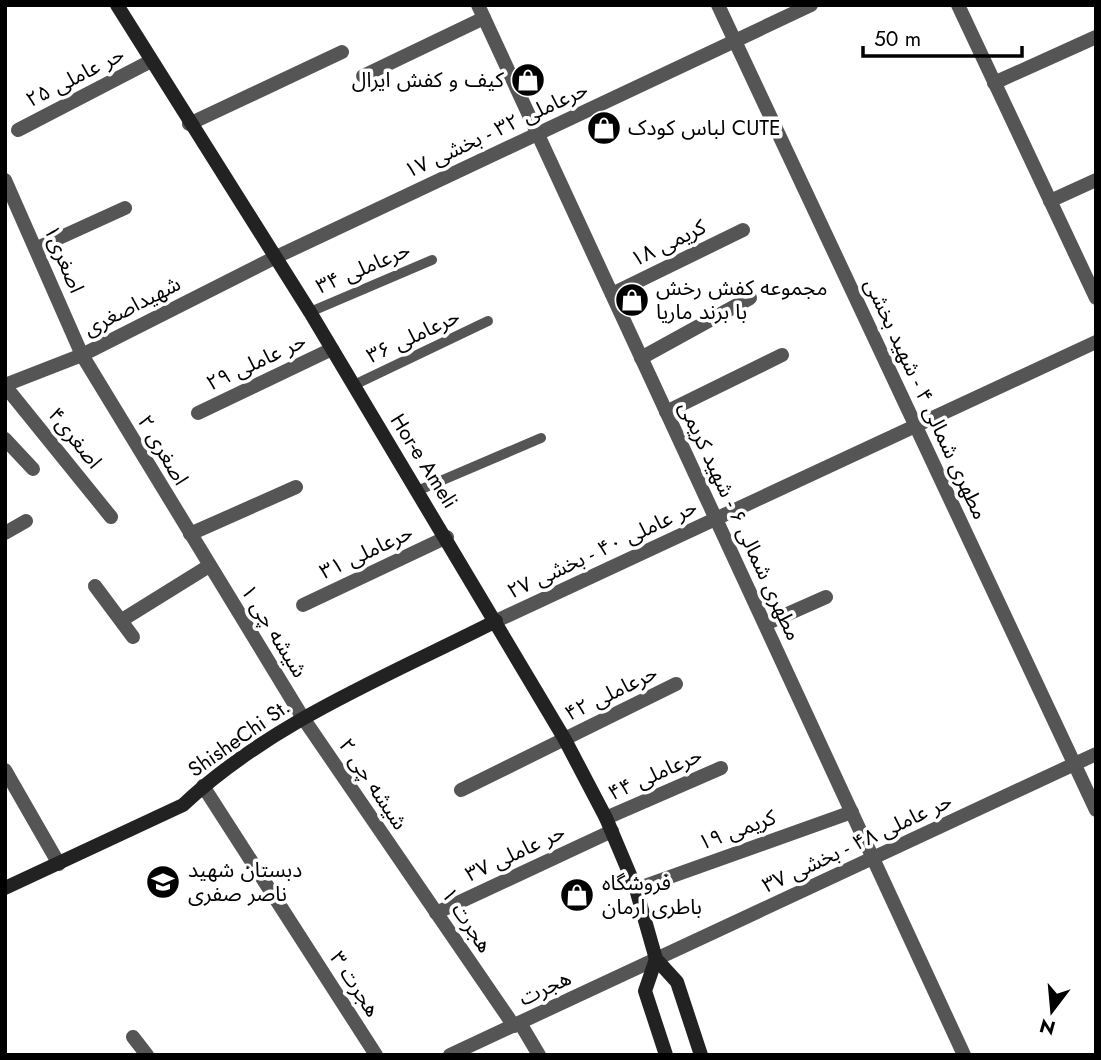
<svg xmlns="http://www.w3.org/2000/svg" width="1101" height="1060" font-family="Jost,'Noto Sans Arabic',sans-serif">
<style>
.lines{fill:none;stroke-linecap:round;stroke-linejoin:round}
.lane{stroke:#555;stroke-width:10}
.street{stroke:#555;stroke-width:14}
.secondary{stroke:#222;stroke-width:14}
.labels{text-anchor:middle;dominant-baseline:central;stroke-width:7;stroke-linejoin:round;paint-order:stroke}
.street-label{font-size:21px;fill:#000;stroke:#fff}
.poi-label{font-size:21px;fill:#000;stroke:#fff;text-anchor:start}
</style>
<rect width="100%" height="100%" fill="#fff"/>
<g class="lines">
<g class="lane">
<polyline points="310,312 432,260"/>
<polyline points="354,385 488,321"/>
<polyline points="417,491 541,438"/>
</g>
<g class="street">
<polyline points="478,5 964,1055"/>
<polyline points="718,5 1096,810"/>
<polyline points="958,5 1096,298"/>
<polyline points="363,76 484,18"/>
<polyline points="994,83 1096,37"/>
<polyline points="189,124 342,52"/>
<polyline points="18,130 151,61"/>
<polyline points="5,180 82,355 303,718 514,1026"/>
<polyline points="1050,201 1096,180"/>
<polyline points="37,248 125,208"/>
<polyline points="612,294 743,230"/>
<polyline points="641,358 750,298"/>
<polyline points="5,385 82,355 274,258 811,5"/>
<polyline points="5,386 111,517"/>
<polyline points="666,412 782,355"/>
<polyline points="198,413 332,349"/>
<polyline points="5,439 33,469"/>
<polyline points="5,533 26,521"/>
<polyline points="190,534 296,487"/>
<polyline points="95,586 133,637"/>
<polyline points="303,605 447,537"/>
<polyline points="122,620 209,566"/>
<polyline points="496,621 1096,342"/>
<polyline points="765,624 826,597"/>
<polyline points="5,770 59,864"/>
<polyline points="203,786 376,1055"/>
<polyline points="461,790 676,684"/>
<polyline points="606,818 721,768"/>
<polyline points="636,889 852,812"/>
<polyline points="436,913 612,831"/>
<polyline points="520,1023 539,1055"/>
<polyline points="133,1037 147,1055"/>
<polyline points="450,1055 1096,754"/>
</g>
<g class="secondary">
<polyline points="117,5 310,312 564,738 606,818 636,889 656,959 677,982 701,1055"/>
<path d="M 5,888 L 183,805 C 271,722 390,675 496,621"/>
<polyline points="656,959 645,991 666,1055"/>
</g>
</g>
<defs>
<g id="shop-disc" transform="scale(1.75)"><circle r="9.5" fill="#000" stroke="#fff"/><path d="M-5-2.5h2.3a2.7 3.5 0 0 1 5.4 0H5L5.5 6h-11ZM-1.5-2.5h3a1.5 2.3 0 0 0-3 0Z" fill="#fff"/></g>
<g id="school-disc" transform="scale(1.75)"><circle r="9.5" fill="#000" stroke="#fff"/><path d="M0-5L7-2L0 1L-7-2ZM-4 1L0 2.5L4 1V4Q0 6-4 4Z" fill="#fff"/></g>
</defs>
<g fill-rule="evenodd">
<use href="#shop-disc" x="528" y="80"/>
<use href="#shop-disc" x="604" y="128"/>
<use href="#shop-disc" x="632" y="300"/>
<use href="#school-disc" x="163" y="882"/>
<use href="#shop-disc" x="577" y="895"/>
</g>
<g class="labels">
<g class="street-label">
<text transform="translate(75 77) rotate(-27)">حر عاملی ۲۵</text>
<text transform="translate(496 130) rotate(-25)">حرعاملی ۳۲ - بخشی ۱۷</text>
<text transform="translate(668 243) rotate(-26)">کریمی ۱۸</text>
<text transform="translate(64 259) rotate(67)">اصغری۱</text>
<text transform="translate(363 268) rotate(-23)">حرعاملی ۳۴</text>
<text transform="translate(132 306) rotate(-27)">شهیداصغری</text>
<text transform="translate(413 336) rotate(-25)">حرعاملی ۳۶</text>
<text transform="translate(256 362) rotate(-25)">حر عاملی ۲۹</text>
<text transform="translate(926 399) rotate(65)">مطهری شمالی ۴ - شهید بخشی</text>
<text transform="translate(75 438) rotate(51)">اصغری۴</text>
<text transform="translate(163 450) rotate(59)">اصغری ۲</text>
<text transform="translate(424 461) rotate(58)">Hor-e Ameli</text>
<text transform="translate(740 521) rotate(65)">مطهری شمالی ۶ - شهید کریمی</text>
<text transform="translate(602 549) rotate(-25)">حر عاملی ۴۰ - بخشی ۲۷</text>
<text transform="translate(366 552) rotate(-25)">حرعاملی ۳۱</text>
<text transform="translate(274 631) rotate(58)">شیشه چی ۱</text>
<text transform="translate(611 693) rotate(-26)">حرعاملی ۴۲</text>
<text transform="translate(239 738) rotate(-35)">ShisheChi St.</text>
<text transform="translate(655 774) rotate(-24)">حرعاملی ۴۴</text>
<text transform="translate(373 784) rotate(56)">شیشه چی ۲</text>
<text transform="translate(737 830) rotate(-20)">کریمی ۱۹</text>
<text transform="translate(857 843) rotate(-25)">حر عاملی ۴۸ - بخشی ۳۷</text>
<text transform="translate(515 853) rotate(-25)">حر عاملی ۳۷</text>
<text transform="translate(467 920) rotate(56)">هجرت ۱</text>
<text transform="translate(355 984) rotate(57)">هجرت ۳</text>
<text transform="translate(545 988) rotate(-25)">هجرت</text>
</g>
<g class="poi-label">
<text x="504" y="80" text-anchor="end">کیف و کفش ایرال</text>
<text x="628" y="128">لباس کودک CUTE</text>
<text x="656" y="288">مجموعه کفش رخش<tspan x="656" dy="24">با برند ماریا</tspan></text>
<text x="188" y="870">دبستان شهید<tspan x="188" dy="24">ناصر صفری</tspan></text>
<text x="602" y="883">فروشگاه<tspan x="602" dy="24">باطری ارمان</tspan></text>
</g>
</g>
<rect width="1101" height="1060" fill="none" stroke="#000000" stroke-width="14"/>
<g transform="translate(1052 1011) rotate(196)" stroke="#ffffff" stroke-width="5" paint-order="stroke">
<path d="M0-5L12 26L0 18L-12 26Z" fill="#000000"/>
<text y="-10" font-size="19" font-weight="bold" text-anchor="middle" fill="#000000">N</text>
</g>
<path d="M863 46v10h159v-10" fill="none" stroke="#000000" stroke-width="3.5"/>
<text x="874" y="46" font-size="21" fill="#000000" stroke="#ffffff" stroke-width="5" paint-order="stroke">50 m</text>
</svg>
